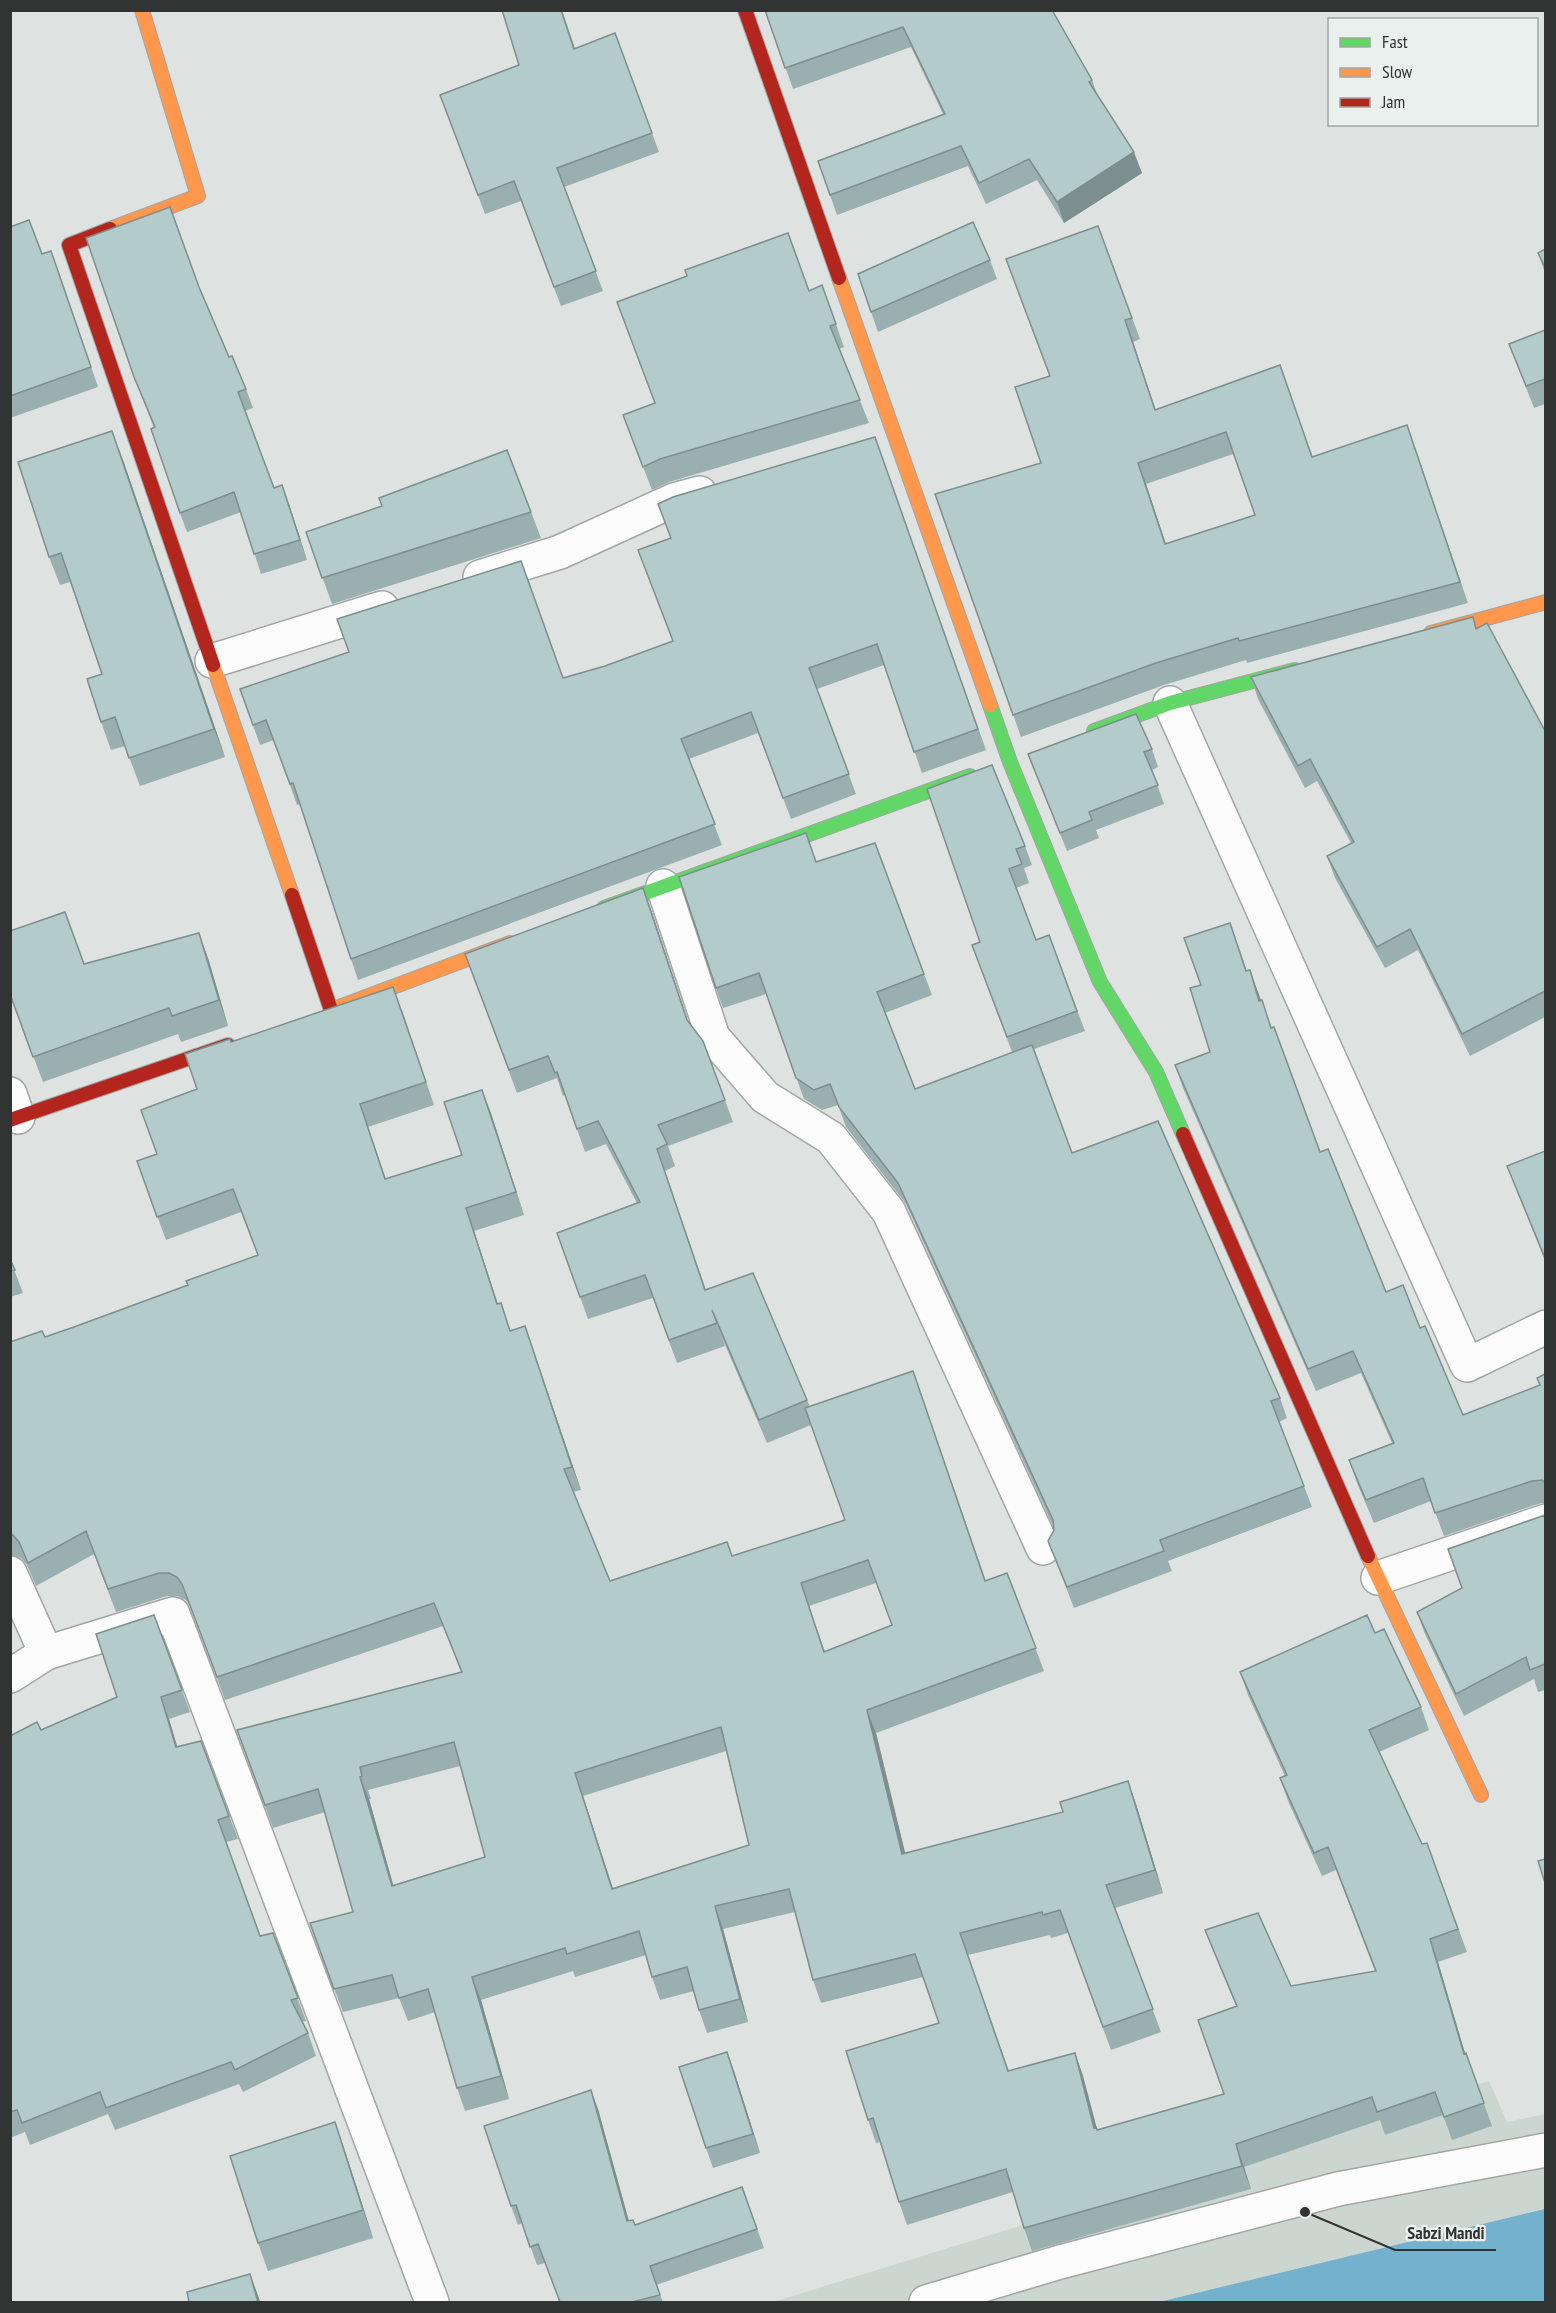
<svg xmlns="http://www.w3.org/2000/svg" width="1556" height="2313" font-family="'PT Sans Narrow',sans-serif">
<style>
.built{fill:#ccd6d1}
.water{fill:#74b1cd}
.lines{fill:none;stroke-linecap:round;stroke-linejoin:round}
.street-casing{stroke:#a3a6a4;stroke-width:36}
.fast-casing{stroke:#a3a6a4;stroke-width:16}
.slow-casing{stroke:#a3a6a4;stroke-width:16}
.jam-casing{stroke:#a3a6a4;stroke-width:16}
.street{stroke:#fafbfa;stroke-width:33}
.fast{stroke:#63d668;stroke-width:14}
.slow{stroke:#ff974d;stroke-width:14}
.jam{stroke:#b3261e;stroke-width:14}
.wall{fill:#9aafaf;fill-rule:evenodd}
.shaded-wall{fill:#7d8e8e}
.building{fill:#b3cbcb;stroke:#7d8e8e;stroke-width:1.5;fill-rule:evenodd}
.leader{fill:none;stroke:#323433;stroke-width:2}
.callout-dot{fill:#323433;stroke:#eaf0ed;stroke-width:2}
.callout-label{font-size:18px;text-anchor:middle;font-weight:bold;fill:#323433;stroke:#eaf0ed;stroke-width:4.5;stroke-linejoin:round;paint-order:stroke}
</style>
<rect width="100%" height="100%" fill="#dee2e0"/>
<polygon class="built" points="1489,2081 1507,2122 1545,2114 1545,2302 773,2302"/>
<polygon class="water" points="1545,2209 1545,2302 1159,2302"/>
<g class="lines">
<g class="street-casing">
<g id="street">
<polyline points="480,577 560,552 674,500 700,493"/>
<polyline points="212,661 382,608"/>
<polyline points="1170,703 1467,1365 1546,1327"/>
<polyline points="663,886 713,1037 765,1097 831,1138 889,1212 1043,1548"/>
<polyline points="10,1094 18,1117"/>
<polyline points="10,1573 46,1653"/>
<polyline points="1378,1578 1546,1521"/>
<polyline points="10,1676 46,1653 173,1614 432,2302"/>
<polyline points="926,2302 1060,2262 1338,2189 1546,2150"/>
</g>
</g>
<g class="fast-casing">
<g id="fast">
<polyline points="990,705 1010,762 1100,982 1156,1072 1183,1134"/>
<polyline points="1094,731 1170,703 1295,670"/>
<polyline points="604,908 970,776"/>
</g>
</g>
<g class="slow-casing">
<g id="slow">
<polyline points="110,229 198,196 142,10"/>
<polyline points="839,278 990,705"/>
<polyline points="1431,633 1546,602"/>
<polyline points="213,665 292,895"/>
<polyline points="334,1009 510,943"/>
<polyline points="1368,1556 1481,1795"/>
</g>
</g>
<g class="jam-casing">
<g id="jam">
<polyline points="745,10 839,278"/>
<polyline points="110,229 69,245 213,665"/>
<polyline points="292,895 331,1010"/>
<polyline points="10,1120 228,1045"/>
<polyline points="1183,1134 1368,1556"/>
</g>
</g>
<use href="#street" class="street"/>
<use href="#fast" class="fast"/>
<use href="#slow" class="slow"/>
<use href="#jam" class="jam"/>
</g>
<g class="wall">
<polygon points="562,10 575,48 615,33 659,152 564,187 603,291 561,306 521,201 485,214 440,95 519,65"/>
<polygon points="765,10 1052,10 1092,80 1097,94 1142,173 1064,223 1037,180 986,204 968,166 837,215 818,161 943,114 911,47 793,89"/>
<path d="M 1098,226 L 1140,339 L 1133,342 L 1155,409 L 1313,457 L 1415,447 L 1468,603 L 1247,663 L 1246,660 L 1164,685 L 1021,737 L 935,494 L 1041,463 L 1050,376 ZM 1233,454 L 1255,515 L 1166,544 L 1146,484 Z"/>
<polygon points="10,227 42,254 58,270 98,387 10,418"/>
<polygon points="1545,249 1545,273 1538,253"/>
<polygon points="990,260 997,279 878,332 858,274"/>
<polygon points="822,285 844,347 839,349 869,423 669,482 652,490 623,415 655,403 809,291"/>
<polygon points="200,289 229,357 246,389 253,408 245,411 274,488 289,504 307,560 261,574 241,512 187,532 180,513 154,428 134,377"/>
<polygon points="1545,330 1545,404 1534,408 1509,344"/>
<polygon points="875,437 986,750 922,773 884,665 817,689 856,794 791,819 758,733 689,759 722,845 358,980 300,804 297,805 274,740 260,745 240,689 563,678 605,666 673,641 670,538"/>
<polygon points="123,460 225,757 140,786 125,746 111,750 101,722 102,674 70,582 60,585 49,557"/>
<polygon points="382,506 531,512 541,538 332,604 306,532"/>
<polygon points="1477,629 1545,731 1545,1017 1470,1056 1418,950 1385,968 1335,878 1327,856 1351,843 1317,781 1305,788 1258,699 1251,677"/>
<polygon points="1152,749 1158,767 1152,770 1164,804 1096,830 1099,838 1067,851 1028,754"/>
<polygon points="927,789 1025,846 1032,865 1024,868 1029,883 1016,888 1036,940 1049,935 1085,1031 1034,1049 1072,1153 1280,1398 1287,1418 1279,1422 1312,1507 1168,1561 1172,1571 1074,1608 1048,1541 1054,1530 1053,1526 906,1204 846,1127 838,1105 822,1110 804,1099 766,994 723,1008 716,988 816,862 875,843 932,995 885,1013 915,1089 1012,1052 972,945 980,942"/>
<path d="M 651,910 L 688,1022 L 703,1041 L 733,1122 L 668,1146 L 675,1166 L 665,1171 L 706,1290 L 807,1400 L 810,1407 L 913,1371 L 986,1581 L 1007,1573 L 1044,1671 L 876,1733 L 905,1853 L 1136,1804 L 1163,1893 L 1115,1908 L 1161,2032 L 1111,2050 L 1068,1933 L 1051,1938 L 1050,1935 L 968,1955 L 1009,2071 L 1075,2053 L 1083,2076 L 1097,2130 L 1224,2094 L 1236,2006 L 1214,1953 L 1205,1930 L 1291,1986 L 1375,1971 L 1336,1870 L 1322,1876 L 1288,1801 L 1280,1778 L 1285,1776 L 1248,1695 L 1240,1672 L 1375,1633 L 1421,1707 L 1429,1730 L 1379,1752 L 1422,1844 L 1427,1843 L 1467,1952 L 1438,1962 L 1465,2053 L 1466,2053 L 1492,2126 L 1452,2140 L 1443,2115 L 1385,2135 L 1380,2120 L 1244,2167 L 1251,2189 L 1032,2251 L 1024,2228 L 1013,2192 L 907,2225 L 899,2202 L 880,2142 L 876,2143 L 868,2120 L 939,2023 L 923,1977 L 821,2003 L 813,1980 L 795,1912 L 723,1929 L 748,2022 L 707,2033 L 699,2010 L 694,1991 L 660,2000 L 652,1977 L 646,1955 L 575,1977 L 573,1971 L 481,2000 L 509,2099 L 465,2111 L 457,2088 L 435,2012 L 408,2021 L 399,1998 L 343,2012 L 310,1923 L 353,1912 L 325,1812 L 273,1828 L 237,1730 L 461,1672 L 443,1626 L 225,1700 L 191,1607 L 186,1600 L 177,1596 L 167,1596 L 116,1612 L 94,1554 L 36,1586 L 27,1565 L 21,1558 L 10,1555 L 10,1342 L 45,1337 L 74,1327 L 188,1285 L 258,1255 L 241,1212 L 166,1240 L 137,1161 L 157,1154 L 197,1089 L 231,1042 L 402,1010 L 434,1105 L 368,1127 L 386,1179 L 462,1155 L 482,1090 L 524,1215 L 474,1231 L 498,1304 L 511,1331 L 533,1349 L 581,1490 L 573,1492 L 610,1581 L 732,1556 L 845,1520 L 811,1425 L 767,1443 L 720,1333 L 725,1346 L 677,1363 L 653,1298 L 588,1319 L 557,1233 L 637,1203 L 606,1144 L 585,1152 L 565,1095 L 563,1096 L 557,1078 L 517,1093 L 465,954 ZM 876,1583 L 892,1625 L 825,1652 L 809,1606 ZM 726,1751 L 749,1845 L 613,1888 L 583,1796 ZM 460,1766 L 485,1857 L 393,1885 L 369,1799 L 371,1799 L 368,1790 Z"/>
<polygon points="1238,945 1247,971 1258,992 1320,1152 1386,1292 1420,1328 1463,1415 1539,1385 1545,1374 1545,1503 1541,1503 1444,1536 1431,1501 1374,1523 1357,1483 1349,1460 1392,1443 1361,1373 1316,1391 1183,1088 1175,1065 1210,1052 1201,985"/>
<polygon points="208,958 228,1026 181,1042 178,1034 43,1082 10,994 84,964"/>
<polygon points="1545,1151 1545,1261 1516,1189 1507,1166"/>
<polygon points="10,1259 23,1293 10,1297"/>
<polygon points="1545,1515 1545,1690 1538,1692 1534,1679 1464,1716 1425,1634 1417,1612 1462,1588"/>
<polygon points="154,1615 190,1712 169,1719 177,1747 201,1741 238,1839 226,1842 260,1936 273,1933 306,2021 302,2022 308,2033 316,2056 243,2092 239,2084 115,2130 108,2114 30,2145 25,2132 10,2138 10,1736 41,1730 117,1697"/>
<polygon points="734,2071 760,2153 713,2168 706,2148"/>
<polygon points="598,2109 629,2221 635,2225 742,2187 764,2248 656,2285 663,2302 560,2302 545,2263 537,2265 522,2223 518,2225 511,2206"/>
<polygon points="345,2151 373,2238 268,2271 258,2243"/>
</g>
<g class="shaded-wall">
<polygon points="1134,152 1142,173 1064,223 1057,202"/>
<polygon points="1125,320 1133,342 1163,432 1155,410"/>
<polygon points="112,431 123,460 225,757 214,729"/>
<polygon points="1138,463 1146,484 1173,566 1165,544"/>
<polygon points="282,485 289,504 307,560 300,540"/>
<polygon points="643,888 651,910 695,1043 687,1020"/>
<polygon points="199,933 208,958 228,1026 219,1000"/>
<polygon points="1250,970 1258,992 1268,1024 1259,1001"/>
<polygon points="482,1090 491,1113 524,1215 516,1192"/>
<polygon points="360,1104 368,1127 393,1202 385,1179"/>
<polygon points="466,1208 474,1231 505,1327 497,1304"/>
<polygon points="525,1326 533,1349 581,1490 572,1467"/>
<polygon points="161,1697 169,1719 184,1769 176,1747"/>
<polygon points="867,1710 876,1733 911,1877 902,1854"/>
<polygon points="575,1773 583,1796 620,1912 612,1889"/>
<polygon points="360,1777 369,1799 400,1909 392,1886"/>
<polygon points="1128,1781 1136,1804 1163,1893 1155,1870"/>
<polygon points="715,1906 723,1929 748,2022 740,1999"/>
<polygon points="1430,1939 1438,1962 1472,2077 1464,2054"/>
<polygon points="472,1977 481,2000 509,2099 501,2076"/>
<polygon points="727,2052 734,2071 760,2153 753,2134"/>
<polygon points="1075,2053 1083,2076 1097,2129 1094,2128"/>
<polygon points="591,2090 598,2109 634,2240 627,2221"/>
<polygon points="335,2122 345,2151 373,2238 363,2210"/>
<polygon points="1236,2144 1244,2167 1251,2189 1242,2166"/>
<polygon points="250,2274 259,2298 260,2302 258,2302"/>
</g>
<g class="building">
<polygon points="502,10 561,10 574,49 615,33 652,133 557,168 596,271 554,287 514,181 478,195 440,95 519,65"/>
<polygon points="765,10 1052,10 1092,80 1089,82 1134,152 1057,202 1029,159 979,183 961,146 830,195 818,161 945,114 903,27 785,68"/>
<polygon points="170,207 199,287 229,357 232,356 246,389 238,392 274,488 282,485 300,540 254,554 234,492 180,513 151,429 155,427 134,377 86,238"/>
<polygon points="29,220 42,254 51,251 91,367 10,396 10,227"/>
<polygon points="973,222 990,260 871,312 858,274"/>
<path d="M 1098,226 L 1132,318 L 1125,320 L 1155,410 L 1280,365 L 1312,457 L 1407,425 L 1460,582 L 1239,641 L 1238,638 L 1156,663 L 1013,715 L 935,494 L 1041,463 L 1015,387 L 1050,376 L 1006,259 ZM 1226,432 L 1255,515 L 1165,544 L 1138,463 Z"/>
<polygon points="788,233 809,291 822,285 836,324 830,326 860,400 660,459 643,467 623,415 655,403 617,302 687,276 685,270"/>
<polygon points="1545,249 1545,267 1538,253"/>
<polygon points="1545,330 1545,379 1526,386 1509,344"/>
<polygon points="112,431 214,729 129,758 115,717 101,722 87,679 102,674 61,553 49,557 18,462"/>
<polygon points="875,437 978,729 914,752 877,644 809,668 849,774 783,798 751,712 681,739 715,824 351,959 293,783 290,784 266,720 253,725 240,689 349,652 337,619 521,561 563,678 605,666 673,641 638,550 671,538 658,504 673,497"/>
<polygon points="507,450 531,512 322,578 306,532 382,506 379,498"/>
<polygon points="1473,617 1476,629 1487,623 1545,731 1545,991 1462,1034 1410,929 1377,947 1327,856 1354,842 1310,759 1298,766 1251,677"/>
<polygon points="1136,714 1152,749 1144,752 1158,785 1089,812 1092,820 1060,833 1028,754"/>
<polygon points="992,765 1025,846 1016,849 1022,864 1009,869 1036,940 1049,935 1077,1011 1007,1037 972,945 980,942 927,789"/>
<polygon points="806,833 816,862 875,843 924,974 877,992 915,1089 1032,1045 1072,1153 1158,1121 1280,1398 1271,1401 1304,1486 1160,1540 1164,1551 1067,1587 1048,1541 1054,1530 1053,1520 898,1183 839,1107 830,1084 814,1090 796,1078 759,973 716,988 679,877"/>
<polygon points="643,888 687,1020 703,1041 725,1100 658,1125 667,1144 657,1149 705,1290 753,1273 807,1400 759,1420 712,1310 717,1323 669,1340 645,1275 580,1297 557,1233 640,1202 598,1121 577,1129 557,1072 555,1073 548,1056 509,1070 465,954"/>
<polygon points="65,912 84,964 199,933 219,1000 172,1016 169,1008 33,1057 10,994 10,931"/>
<polygon points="1230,923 1246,971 1250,970 1259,1001 1262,1000 1271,1028 1274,1027 1320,1152 1328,1149 1386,1292 1403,1285 1420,1328 1425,1326 1463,1415 1540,1385 1537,1378 1545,1374 1545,1482 1542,1480 1532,1481 1435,1513 1423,1478 1366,1500 1349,1460 1394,1443 1353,1351 1308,1369 1175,1065 1210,1052 1190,988 1201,985 1184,938"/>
<path d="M 393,987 L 426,1082 L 360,1104 L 385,1179 L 462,1155 L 444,1102 L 482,1090 L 516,1192 L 466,1208 L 497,1304 L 501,1303 L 510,1331 L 525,1326 L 572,1467 L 564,1469 L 610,1581 L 727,1542 L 732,1556 L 845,1520 L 805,1408 L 913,1371 L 985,1581 L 1007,1573 L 1036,1648 L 867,1710 L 902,1854 L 1063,1812 L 1060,1802 L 1128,1781 L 1155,1870 L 1106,1885 L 1153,2009 L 1103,2027 L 1060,1910 L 1043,1915 L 1042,1912 L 960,1933 L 1008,2071 L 1075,2053 L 1094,2128 L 1096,2127 L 1097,2130 L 1224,2094 L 1198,2020 L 1237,2006 L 1205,1930 L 1258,1913 L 1291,1986 L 1376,1971 L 1328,1847 L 1314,1853 L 1280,1778 L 1287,1775 L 1240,1672 L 1367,1615 L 1375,1633 L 1384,1629 L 1421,1707 L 1369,1730 L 1422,1844 L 1427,1843 L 1458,1929 L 1430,1939 L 1464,2054 L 1466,2053 L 1484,2103 L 1444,2117 L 1435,2092 L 1377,2112 L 1372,2097 L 1236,2144 L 1242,2166 L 1024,2228 L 1006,2169 L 899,2202 L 873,2118 L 868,2120 L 846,2051 L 939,2023 L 915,1954 L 813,1980 L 789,1889 L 715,1906 L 740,1999 L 699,2010 L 687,1967 L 652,1977 L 639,1931 L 567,1954 L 565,1948 L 472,1977 L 501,2076 L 457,2088 L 428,1989 L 399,1998 L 392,1975 L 334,1989 L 310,1923 L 353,1912 L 318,1789 L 265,1805 L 237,1730 L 462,1672 L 434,1603 L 217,1677 L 182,1584 L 177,1577 L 169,1573 L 159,1573 L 108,1589 L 86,1531 L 28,1563 L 19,1542 L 13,1535 L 10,1534 L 10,1342 L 42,1331 L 45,1337 L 74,1327 L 188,1285 L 186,1281 L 258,1255 L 233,1189 L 157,1217 L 137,1161 L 157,1154 L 141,1110 L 197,1089 L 185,1054 L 230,1039 L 231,1042 ZM 868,1560 L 892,1625 L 824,1652 L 801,1583 ZM 721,1727 L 749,1845 L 612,1889 L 575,1773 ZM 454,1742 L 485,1857 L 392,1886 L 360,1777 L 362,1776 L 360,1767 Z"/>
<polygon points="1545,1151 1545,1258 1507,1166"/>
<polygon points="10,1259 15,1270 10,1271"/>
<polygon points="1545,1515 1545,1664 1530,1670 1526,1657 1456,1694 1417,1612 1462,1588 1448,1549"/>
<polygon points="154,1615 182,1690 161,1697 176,1747 201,1741 229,1816 218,1820 260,1936 273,1933 298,1998 291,2000 308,2033 235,2070 231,2062 106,2108 100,2092 22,2123 17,2110 10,2112 10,1736 37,1722 41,1730 117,1697 96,1634"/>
<polygon points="1545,1859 1545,1883 1538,1861"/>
<polygon points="727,2052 753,2134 706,2148 679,2067"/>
<polygon points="591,2090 627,2221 633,2220 635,2225 742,2187 757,2229 650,2266 660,2295 632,2302 560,2302 538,2244 530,2247 516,2205 511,2206 484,2126"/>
<polygon points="335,2122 363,2210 258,2243 230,2156"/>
<polygon points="250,2274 258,2302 189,2302 187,2292"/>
</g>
<path class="leader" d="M1305 2212L1395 2250H1496"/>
<circle class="callout-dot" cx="1305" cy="2212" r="6"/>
<g class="callout-label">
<text x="1446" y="2239">Sabzi Mandi</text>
</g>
<rect width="1556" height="2313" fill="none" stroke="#323433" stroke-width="24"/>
<rect x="1328" y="18" width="210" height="108" fill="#eaf0ed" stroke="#a0a5a3" stroke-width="1.5"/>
<rect x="1340" y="38" width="30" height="9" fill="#63d668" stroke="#a0a5a3" stroke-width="1.5"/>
<text x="1382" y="48" font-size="18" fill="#323433">Fast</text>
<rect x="1340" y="68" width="30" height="9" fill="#ff974d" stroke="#a0a5a3" stroke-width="1.5"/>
<text x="1382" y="78" font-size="18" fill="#323433">Slow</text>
<rect x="1340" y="98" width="30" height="9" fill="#b3261e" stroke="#a0a5a3" stroke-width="1.5"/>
<text x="1382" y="108" font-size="18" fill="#323433">Jam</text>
</svg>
